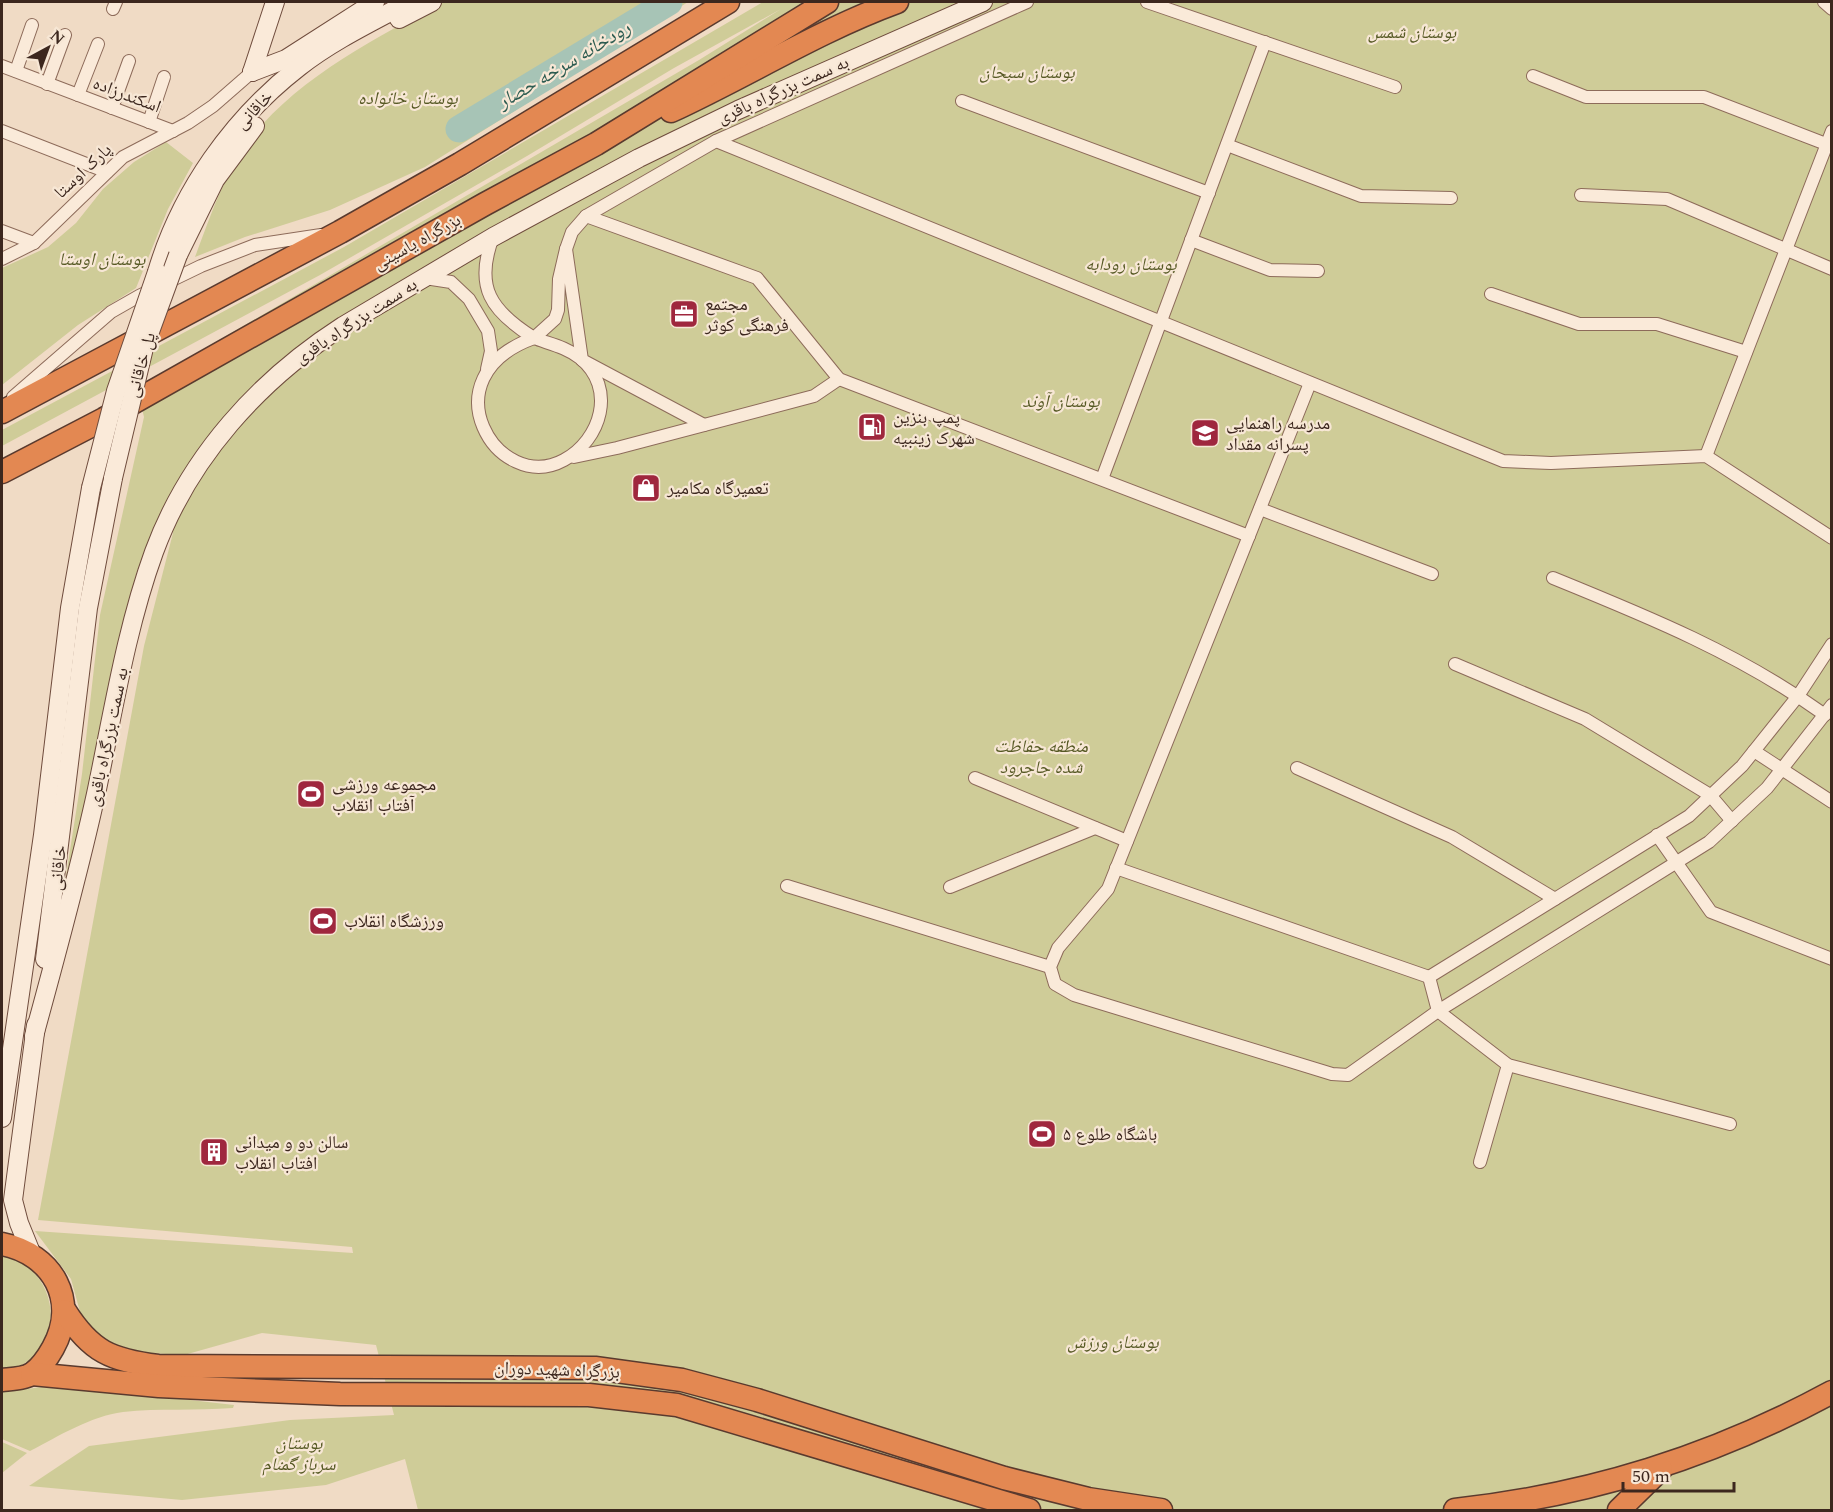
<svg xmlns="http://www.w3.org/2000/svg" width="1833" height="1512" font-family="Spectral,'Noto Naskh Arabic',serif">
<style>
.green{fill:#cfcc98}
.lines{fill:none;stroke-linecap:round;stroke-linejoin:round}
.river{stroke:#a7c4b6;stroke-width:27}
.street-casing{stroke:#8d6b5a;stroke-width:14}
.secondary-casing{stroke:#6f4c3d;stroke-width:20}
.highway-casing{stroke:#5a3a2e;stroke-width:25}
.street{stroke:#faead9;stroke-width:12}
.secondary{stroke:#faead9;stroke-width:18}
.highway{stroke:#e38852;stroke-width:22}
.secondary-bridge-casing{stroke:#6f4c3d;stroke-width:20;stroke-linecap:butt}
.secondary-bridge{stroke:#faead9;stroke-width:18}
.labels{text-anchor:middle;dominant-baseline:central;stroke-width:4.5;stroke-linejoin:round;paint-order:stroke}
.park-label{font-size:18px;font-style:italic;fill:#565924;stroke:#f7e7d5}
.street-label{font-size:18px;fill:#3c271e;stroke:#f7e7d5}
.poi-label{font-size:18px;fill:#3c271e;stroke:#f7e7d5;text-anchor:start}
.water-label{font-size:20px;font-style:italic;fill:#2d5c51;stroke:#f7e7d5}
</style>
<rect width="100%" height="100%" fill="#f0dbc5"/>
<g class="green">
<path d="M 444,2 L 688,2 L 425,167 L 330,210 L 245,237 L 195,257 C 210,218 223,176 249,141 C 294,80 378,36 444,2 Z"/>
<polygon points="763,2 1831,2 1831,1510 418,1510 405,1459 326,1485 182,1500 29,1486 89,1446 290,1420 394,1415 376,1345 262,1333 184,1355 131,1352 106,1343 82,1319 71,1279 35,1231 353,1253 352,1247 38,1220 144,646 173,533 166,506 137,571 128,605 56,939 82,774 100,615 144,417 137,388 699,60 781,9 674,68 527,156 320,275 2,446 2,430 344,247"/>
<polygon points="166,142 193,163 168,209 136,288 78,325 2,385 2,268 48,247 76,223 103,189 134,162"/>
<path d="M 2,1253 C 66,1272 68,1359 2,1372 Z"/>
<path d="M 58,1385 L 234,1405 L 233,1408 C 196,1411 159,1408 123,1412 C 91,1416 59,1436 30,1451 L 2,1439 L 2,1392 Z"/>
<polygon points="2,1442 27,1453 2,1473"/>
</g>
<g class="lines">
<polyline class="river" points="459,129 669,2"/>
<g class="street-casing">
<g id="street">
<polyline points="1147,2 1395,87"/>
<polyline points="1824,2 1832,9"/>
<polyline points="113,9 116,2"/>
<polyline points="2,66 173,131"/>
<polyline points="16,71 32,25"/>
<polyline points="1533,76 1586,97 1704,97 1826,144"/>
<polyline points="47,84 65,35"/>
<polyline points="78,95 98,44"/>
<polyline points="962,101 1209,193"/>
<polyline points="112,108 129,61"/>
<polyline points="149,122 164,77"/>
<polyline points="2,131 107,172"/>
<polyline points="716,141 1503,461 1551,463 1706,456 1832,538"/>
<polyline points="1227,145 1361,196 1451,198"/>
<polyline points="1581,195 1667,199 1832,269"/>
<polyline points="586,216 757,278 839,379 1249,536"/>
<polyline points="2,231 34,243"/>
<path d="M 493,237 C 474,287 491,311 534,338 L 555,319 L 558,310 L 559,279 L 566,249 L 582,360 L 704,425"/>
<polyline points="1191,240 1270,270 1318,271"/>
<polyline points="566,249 572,232 586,216 716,141 1027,2"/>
<polyline points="2,259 34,243 123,157 188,123 213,106 252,72"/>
<polyline points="425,278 451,282 469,299 488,331 491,351 487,369"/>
<polyline points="1491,294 1579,324 1657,324 1746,352"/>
<path d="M 534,338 C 550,344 566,347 580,358 C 617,388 601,440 564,460 C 498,496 425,377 534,338 Z"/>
<polyline points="1310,383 1108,889 1058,948 1050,967 1055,984 1074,995 1332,1074 1348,1075 1438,1011 1709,842 1767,788 1832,705"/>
<polyline points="13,397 111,312 139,296 201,266 255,245 321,235"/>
<polyline points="1706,456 1832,131"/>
<polyline points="574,457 617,448 814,396 839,379"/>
<polyline points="1102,479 1265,42"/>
<polyline points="1260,509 1432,574"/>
<path d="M 1553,578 C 1649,617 1740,654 1825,715"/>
<polyline points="1455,664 1585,719 1710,795 1732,821"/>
<polyline points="1754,751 1832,802"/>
<polyline points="1297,768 1452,837 1555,899"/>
<polyline points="975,778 1127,841"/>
<polyline points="1657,835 1711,912 1832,959"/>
<polyline points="1116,868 1429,977"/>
<polyline points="787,886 1050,967"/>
<polyline points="950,887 1095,828"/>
<polyline points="1429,977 1689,816 1742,766 1798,696 1832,644"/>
<polyline points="1429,977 1438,1011 1508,1065 1730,1124"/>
<polyline points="1480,1162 1508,1065"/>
</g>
</g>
<g class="secondary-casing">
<g id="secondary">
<polyline points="399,19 432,2"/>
<polyline points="252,72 286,59 375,2"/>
<polyline points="252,72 275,2"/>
<polyline points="178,255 215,180 255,126"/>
<path d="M 157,272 C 181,192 232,119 299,67 C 332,41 372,22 409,2"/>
<polyline points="45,959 88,608 113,478"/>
<path d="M 34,1036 C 56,955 78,876 96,794 C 113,713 126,629 154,552 C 189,457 259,380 343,326 L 493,237 L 639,158 L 738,110 L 983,2"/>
<polyline points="2,1118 43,835 70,608 91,488"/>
<polyline points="32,1255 19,1223 13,1200 36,1025"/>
</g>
</g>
<g class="highway-casing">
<g id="highway">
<path d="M 671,111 C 747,76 818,31 897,2"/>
<polyline points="2,412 340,232 460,164 728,2"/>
<polyline points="2,472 104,419 485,204 596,144 827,2"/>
<path d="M 2,1244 C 53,1254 79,1301 53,1348 C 48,1357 41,1367 33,1373 C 25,1379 11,1379 2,1380"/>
<path d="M 65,1311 C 91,1352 111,1360 158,1366 L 595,1368 L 682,1380 L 757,1400 L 1004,1478 L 1088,1499 L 1161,1510"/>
<polyline points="32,1374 159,1386 244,1390 340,1394 589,1395 677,1405 1029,1510"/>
<path d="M 1455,1510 C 1590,1495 1712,1457 1832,1392"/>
<polyline points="1619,1510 1661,1469"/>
</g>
</g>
<use href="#street" class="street"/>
<use href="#secondary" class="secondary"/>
<use href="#highway" class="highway"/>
<g class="secondary-bridge-casing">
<g id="secondary-bridge">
<polyline points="113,478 144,348 178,255"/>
<polyline points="91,488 116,391 157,272"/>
</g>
</g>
<use href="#secondary-bridge" class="secondary-bridge"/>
</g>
<defs>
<g id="office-square" transform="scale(1.5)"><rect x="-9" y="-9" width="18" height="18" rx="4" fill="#9f273e" stroke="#f7e7d5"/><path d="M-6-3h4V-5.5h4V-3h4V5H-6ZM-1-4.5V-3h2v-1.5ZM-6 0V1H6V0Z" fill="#fff"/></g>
<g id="fuel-square" transform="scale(1.5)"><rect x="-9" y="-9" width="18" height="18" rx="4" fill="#9f273e" stroke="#f7e7d5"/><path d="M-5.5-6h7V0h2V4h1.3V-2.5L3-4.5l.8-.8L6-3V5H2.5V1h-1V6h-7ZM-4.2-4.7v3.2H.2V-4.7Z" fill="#fff"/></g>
<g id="school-square" transform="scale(1.5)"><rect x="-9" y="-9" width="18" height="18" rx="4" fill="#9f273e" stroke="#f7e7d5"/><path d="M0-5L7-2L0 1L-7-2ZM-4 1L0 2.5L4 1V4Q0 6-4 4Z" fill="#fff"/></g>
<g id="shop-square" transform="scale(1.5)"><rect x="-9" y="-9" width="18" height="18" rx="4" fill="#9f273e" stroke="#f7e7d5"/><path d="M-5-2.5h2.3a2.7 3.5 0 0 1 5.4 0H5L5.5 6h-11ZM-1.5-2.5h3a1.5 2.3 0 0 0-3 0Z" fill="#fff"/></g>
<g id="stadium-square" transform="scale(1.5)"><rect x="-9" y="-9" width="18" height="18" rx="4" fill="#9f273e" stroke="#f7e7d5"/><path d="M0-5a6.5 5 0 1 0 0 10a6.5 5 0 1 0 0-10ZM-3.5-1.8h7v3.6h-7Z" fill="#fff"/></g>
<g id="building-square" transform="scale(1.5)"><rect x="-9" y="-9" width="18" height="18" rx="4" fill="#9f273e" stroke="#f7e7d5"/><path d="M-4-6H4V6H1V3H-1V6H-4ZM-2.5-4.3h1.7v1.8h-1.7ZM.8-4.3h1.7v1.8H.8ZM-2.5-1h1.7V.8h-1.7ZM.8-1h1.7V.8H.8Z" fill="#fff"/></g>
</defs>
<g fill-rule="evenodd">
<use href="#office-square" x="684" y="314"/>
<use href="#fuel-square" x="872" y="427"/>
<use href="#school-square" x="1205" y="433"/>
<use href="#shop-square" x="646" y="488"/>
<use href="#stadium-square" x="311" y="794"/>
<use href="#stadium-square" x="323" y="921"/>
<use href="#stadium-square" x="1042" y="1134"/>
<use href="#building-square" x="214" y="1152"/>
</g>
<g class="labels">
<g class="park-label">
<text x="1412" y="32">بوستان شمس</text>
<text x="1027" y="72">بوستان سبحان</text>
<text x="408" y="98">بوستان خانواده</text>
<text x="102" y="259">بوستان اوستا</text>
<text x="1131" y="264">بوستان رودابه</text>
<text x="1061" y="401">بوستان آوند</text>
<text x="1041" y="746">منطقه حفاظت<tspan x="1041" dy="21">شده جاجرود</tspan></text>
<text x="1113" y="1342">بوستان ورزش</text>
<text x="299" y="1443">بوستان<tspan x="299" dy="21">سرباز گمنام</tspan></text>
</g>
<g class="street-label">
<text transform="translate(783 90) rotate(-24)">به سمت بزرگراه باقری</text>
<text transform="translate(127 95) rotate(21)">اسکندرزاده</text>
<text transform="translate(254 110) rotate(-46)">خاقانی</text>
<text transform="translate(83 171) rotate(-43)">پارک اوستا</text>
<text transform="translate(417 242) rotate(-29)">بزرگراه یاسینی</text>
<text transform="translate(356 321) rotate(-33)">به سمت بزرگراه باقری</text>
<text transform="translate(141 365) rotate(-74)">پل خاقانی</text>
<text transform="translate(108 737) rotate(-78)">به سمت بزرگراه باقری</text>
<text transform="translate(58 868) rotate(-84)">خاقانی</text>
<text transform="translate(557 1370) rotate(2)">بزرگراه شهید دوران</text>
</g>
<g class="poi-label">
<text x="705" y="304">مجتمع<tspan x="705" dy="21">فرهنگی کوثر</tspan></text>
<text x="893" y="417">پمپ بنزین<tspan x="893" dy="21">شهرک زینبیه</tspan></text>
<text x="1226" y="423">مدرسه راهنمایی<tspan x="1226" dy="21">پسرانه مقداد</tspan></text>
<text x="667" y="488">تعمیرگاه مکامیر</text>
<text x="332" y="784">مجموعه ورزشی<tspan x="332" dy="21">آفتاب انقلاب</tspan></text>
<text x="344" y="921">ورزشگاه انقلاب</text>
<text x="1063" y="1134">باشگاه طلوع ۵</text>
<text x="235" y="1142">سالن دو و میدانی<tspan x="235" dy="21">افتاب انقلاب</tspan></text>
</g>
<g class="water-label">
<text transform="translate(564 65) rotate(-31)">رودخانه سرخه حصار</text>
</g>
</g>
<rect width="1833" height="1512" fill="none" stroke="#3c271e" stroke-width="6"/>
<g transform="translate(48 48) rotate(41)" stroke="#f7e7d5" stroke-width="4.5" paint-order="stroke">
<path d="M0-4.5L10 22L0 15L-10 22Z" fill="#3c271e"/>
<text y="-9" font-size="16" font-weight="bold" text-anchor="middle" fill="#3c271e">N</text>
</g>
<path d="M1623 1482v9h111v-9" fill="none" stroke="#3c271e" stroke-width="3"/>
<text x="1632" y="1482" font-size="18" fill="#3c271e" stroke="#f7e7d5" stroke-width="4.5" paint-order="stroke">50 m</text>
</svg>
